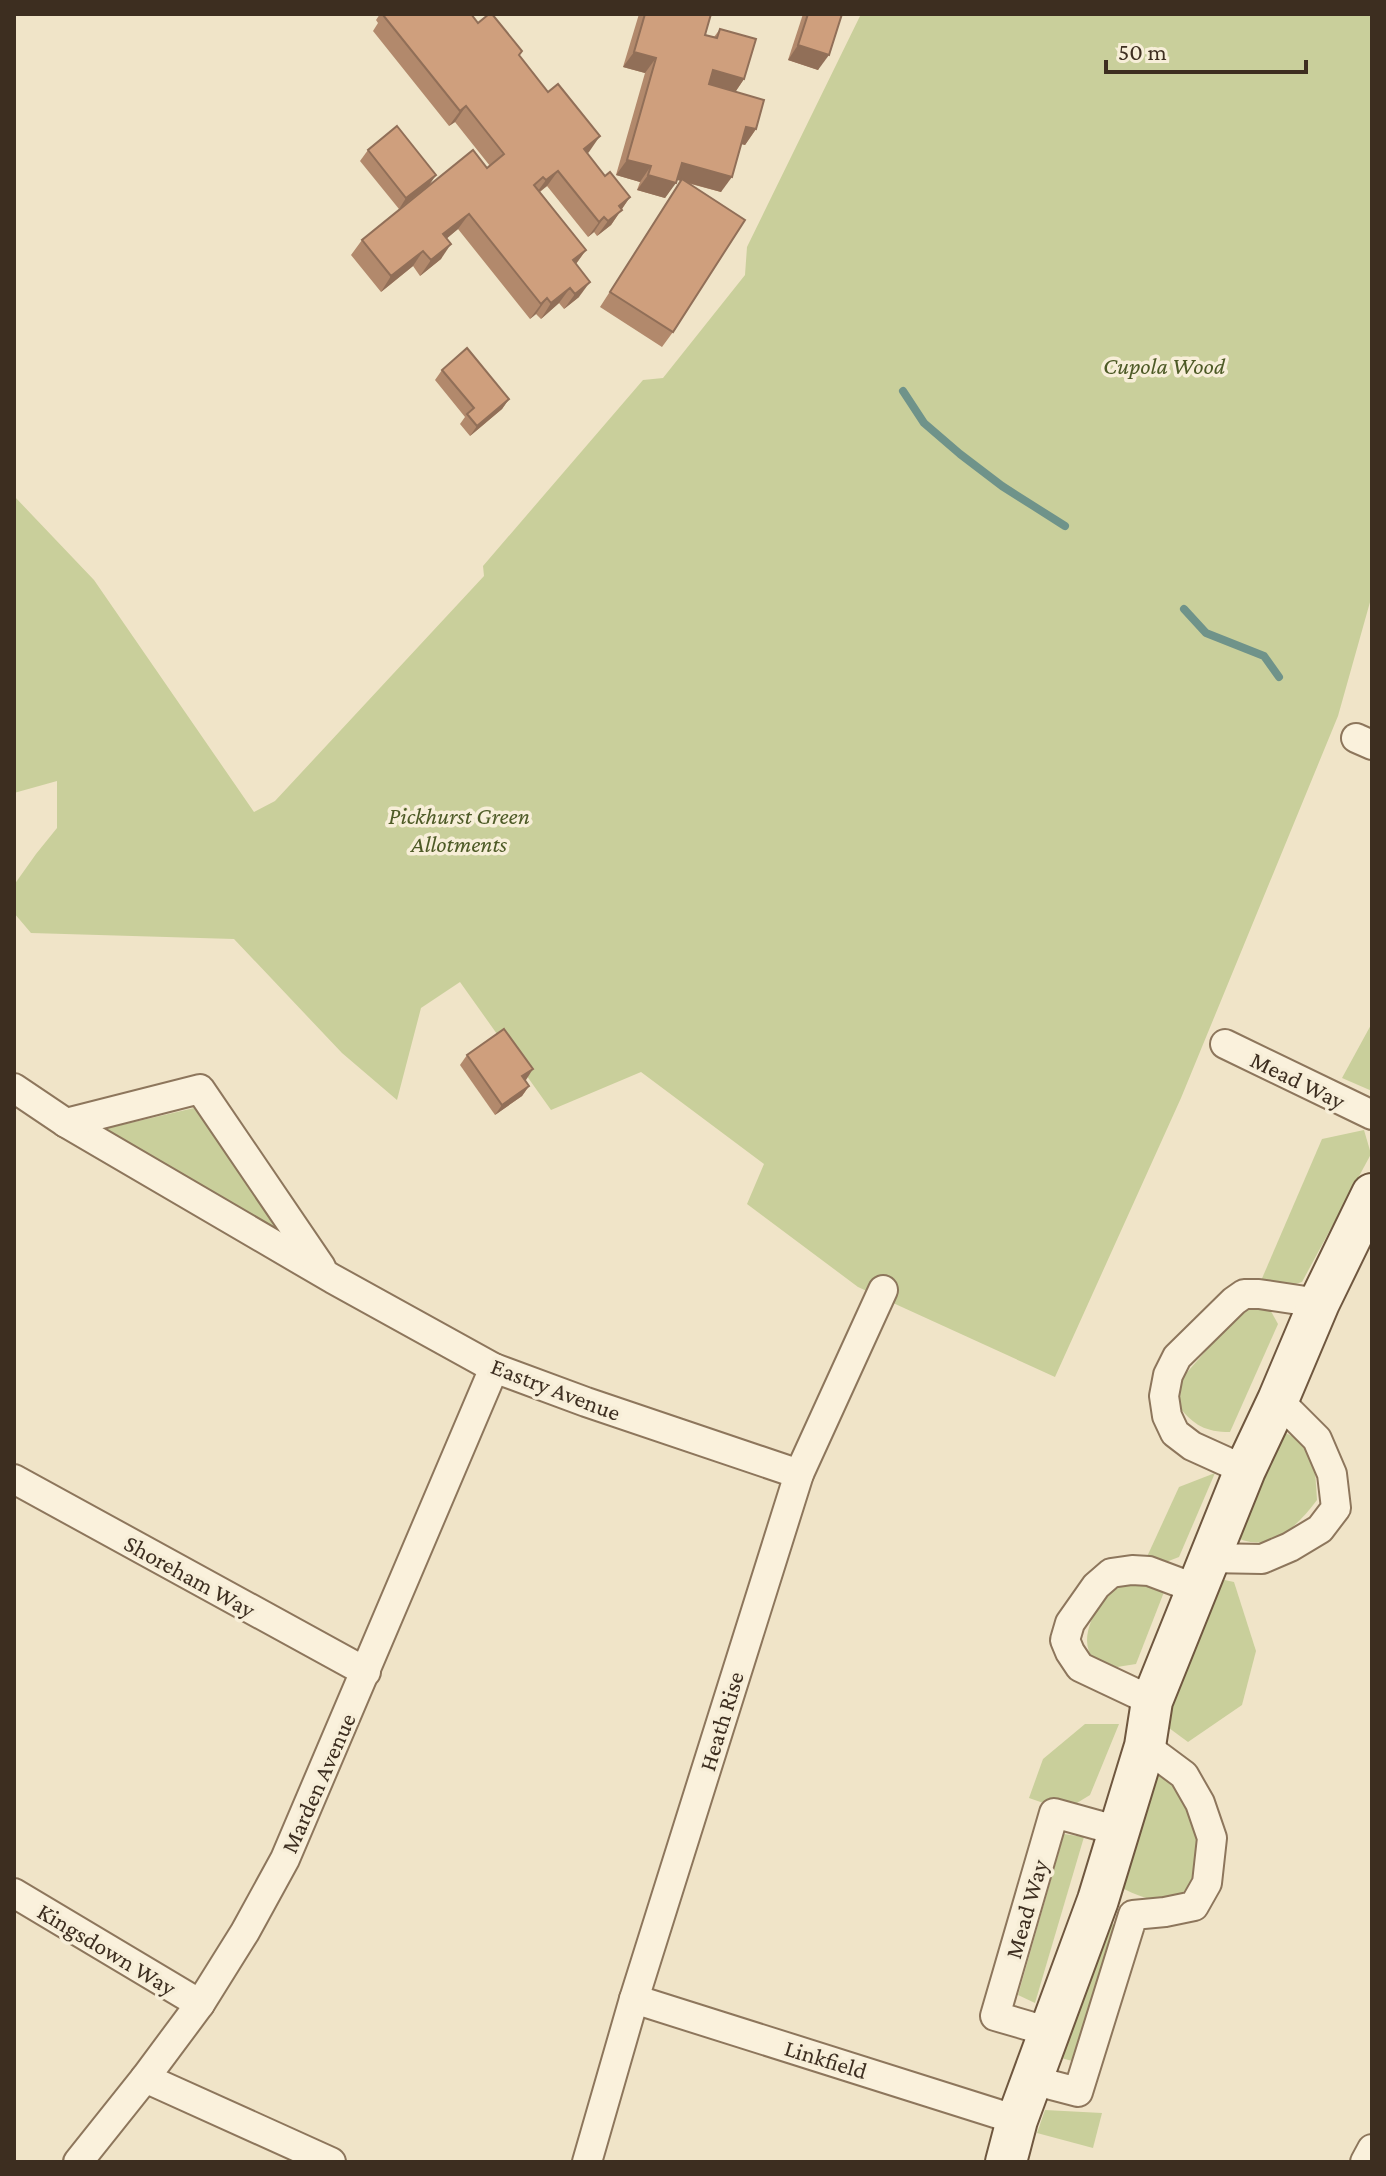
<svg xmlns="http://www.w3.org/2000/svg" width="1386" height="2176" font-family="'Crimson Pro',serif">
<style>
.green{fill:#c9cf9b}
.lines{fill:none;stroke-linecap:round;stroke-linejoin:round}
.stream{stroke:#6f938a;stroke-width:8}
.street-casing{stroke:#8d765c;stroke-width:32}
.secondary-casing{stroke:#6f573f;stroke-width:44}
.street{stroke:#faf1dc;stroke-width:28}
.secondary{stroke:#faf1dc;stroke-width:40}
.wall{fill:#b2896c}
.shaded-wall{fill:#916f58}
.building{fill:#cf9f7d;stroke:#916f58;stroke-width:2}
.labels{text-anchor:middle;dominant-baseline:central;stroke-width:7;stroke-linejoin:round;paint-order:stroke}
.park-label{font-size:24px;font-style:italic;fill:#4d5a26;stroke:#f7eed8}
.street-label{font-size:24px;fill:#3d2e20;stroke:#f7eed8}
</style>
<rect width="100%" height="100%" fill="#f0e4c8"/>
<g class="green">
<polygon points="861,14 1372,14 1372,595 1338,716 1181,1098 1055,1377 858,1287 747,1204 764,1164 641,1072 551,1110 460,982 421,1008 397,1100 342,1053 234,939 31,933 14,913 14,885 36,854 57,828 57,781 14,793 14,496 94,580 254,812 275,801 484,576 483,566 643,380 663,378 745,275 747,247"/>
<polygon points="1372,1023 1372,1091 1342,1078"/>
<polygon points="194,1108 279,1230 100,1130"/>
<polygon points="1364,1130 1371,1154 1302,1282 1254,1297 1322,1139"/>
<path d="M 1248,1303 L 1268,1306 L 1278,1324 L 1230,1432 C 1205,1432 1194,1425 1179,1407 L 1182,1378 Z"/>
<path d="M 1281,1431 L 1303,1441 L 1315,1469 L 1317,1500 C 1295,1529 1267,1557 1230,1534 Z"/>
<polygon points="1215,1473 1179,1557 1140,1572 1179,1487"/>
<polygon points="1220,1579 1234,1582 1256,1651 1242,1705 1188,1742 1169,1728 1166,1712"/>
<path d="M 1121,1580 L 1135,1580 L 1164,1592 L 1136,1664 L 1117,1667 L 1091,1656 C 1077,1630 1103,1598 1121,1580 Z"/>
<polygon points="1085,1724 1119,1724 1090,1795 1049,1820 1052,1806 1029,1798 1043,1759"/>
<path d="M 1147,1769 L 1172,1777 C 1180,1790 1193,1807 1197,1821 C 1201,1839 1199,1855 1194,1872 C 1182,1916 1143,1900 1113,1883 Z"/>
<polygon points="1064,1834 1084,1837 1035,2003 1018,1995"/>
<polygon points="1104,1921 1117,1926 1076,2062 1061,2058"/>
<polygon points="1045,2110 1102,2113 1093,2148 1037,2133"/>
</g>
<g class="lines">
<g class="stream">
<polyline points="903,391 924,423 960,454 1002,486 1065,526"/>
<polyline points="1184,609 1206,633 1264,656 1279,677"/>
</g>
<g class="street-casing">
<g id="street">
<polyline points="1356,738 1372,745"/>
<polyline points="1225,1044 1372,1115"/>
<polyline points="14,1088 66,1123 333,1279 494,1368 586,1402 799,1474"/>
<polyline points="66,1123 200,1089 321,1267"/>
<polyline points="1245,1470 1192,1446 1175,1433 1167,1416 1164,1396 1168,1375 1177,1357 1234,1301 1244,1294 1259,1294 1319,1303"/>
<polyline points="14,1479 366,1672"/>
<polyline points="1208,1558 1262,1559 1290,1547 1320,1529 1336,1508 1332,1474 1317,1439 1278,1400"/>
<polyline points="1152,1701 1080,1667 1070,1652 1065,1640 1070,1623 1096,1586 1111,1573 1132,1570 1149,1571 1197,1589"/>
<polyline points="14,1893 200,2004"/>
<polyline points="634,1999 1017,2120"/>
<polyline points="1050,2032 995,2016 1054,1813 1119,1831"/>
<polyline points="145,2078 331,2162"/>
<polyline points="1032,2080 1078,2092 1133,1915 1165,1912 1194,1906 1207,1883 1212,1838 1200,1803 1184,1775 1145,1746"/>
<polyline points="78,2162 145,2078 200,2004 245,1932 285,1859 494,1368"/>
<polyline points="587,2162 634,1999 799,1474 883,1290"/>
<polyline points="1365,2162 1372,2149"/>
</g>
</g>
<g class="secondary-casing">
<polyline id="secondary" points="1006,2162 1017,2120 1098,1900 1145,1746 1152,1701 1245,1470 1278,1400 1319,1303 1372,1194"/>
</g>
<use href="#street" class="street"/>
<use href="#secondary" class="secondary"/>
</g>
<g class="wall">
<polygon points="380,14 471,14 478,23 519,55 589,152 587,153 605,176 630,197 611,225 597,236 594,232 588,237 547,186 540,192 586,250 576,264 579,297 564,309 559,303 541,319 536,314 530,319 458,229 447,238 441,259 420,276 413,266 381,292 351,255 362,240 490,166 455,122 449,126 373,31 378,23 376,20"/>
<polygon points="639,14 711,14 705,35 714,37 720,29 744,79 735,92 756,129 745,145 741,144 721,192 687,183 673,332 662,347 600,307 681,181 677,180 665,198 637,190 640,182 616,175 645,73 623,67"/>
<polygon points="803,14 842,14 818,70 788,60"/>
<polygon points="368,150 436,175 429,185 399,209 360,161"/>
<polygon points="442,370 509,399 502,409 470,436 460,424 465,417 435,380"/>
<polygon points="467,1055 525,1080 529,1086 522,1096 495,1115 460,1065"/>
</g>
<g class="shaded-wall">
<polygon points="798,45 829,55 818,70 788,60"/>
<polygon points="634,52 656,58 645,73 623,67"/>
<polygon points="713,70 744,79 734,94 702,85"/>
<polygon points="466,106 455,122 449,126 460,111"/>
<polygon points="746,127 756,129 745,145 735,142"/>
<polygon points="600,136 589,152 573,165 584,149"/>
<polygon points="627,160 651,166 640,182 616,175"/>
<polygon points="682,163 732,177 721,192 671,178"/>
<polygon points="558,171 547,186 535,195 546,180"/>
<polygon points="436,175 429,185 399,209 406,198"/>
<polygon points="648,175 676,183 665,198 637,190"/>
<polygon points="630,197 611,225 597,236 619,206"/>
<polygon points="469,214 458,229 433,250 443,234"/>
<polygon points="604,217 594,232 588,237 599,222"/>
<polygon points="451,244 441,259 420,276 431,260"/>
<polygon points="586,250 575,265 573,260"/>
<polygon points="423,251 413,266 381,292 391,276"/>
<polygon points="590,282 579,297 564,309 575,294"/>
<polygon points="570,288 559,303 541,319 551,303"/>
<polygon points="547,298 536,314 530,319 541,304"/>
<polygon points="509,399 502,409 470,436 477,426"/>
<polygon points="533,1069 526,1080 515,1087 522,1076"/>
<polygon points="529,1086 522,1096 495,1115 502,1105"/>
</g>
<g class="building">
<polygon points="385,14 471,14 478,23 489,14 492,14 522,51 519,55 548,92 558,84 600,136 584,149 605,176 610,172 630,197 619,206 622,210 608,221 604,217 599,222 558,171 546,180 543,177 534,185 586,250 573,260 590,282 575,294 570,288 551,303 547,298 541,304 469,214 443,234 451,244 431,260 423,251 391,276 362,240 473,150 487,168 504,154 466,106 460,111 383,15"/>
<polygon points="645,14 711,14 705,35 717,38 720,29 756,39 744,79 713,70 709,84 764,100 756,129 746,127 732,177 682,163 676,183 648,175 651,166 627,160 656,58 634,52"/>
<polygon points="808,14 842,14 829,55 798,45"/>
<polygon points="397,126 436,175 406,198 368,150"/>
<polygon points="682,179 745,220 673,332 610,292"/>
<polygon points="467,348 509,399 477,426 467,414 474,408 442,370"/>
<polygon points="504,1029 533,1069 522,1076 529,1086 502,1105 467,1055"/>
</g>
<g class="labels">
<g class="park-label">
<text x="1164" y="365">Cupola Wood</text>
<text x="459" y="815">Pickhurst Green<tspan x="459" dy="28">Allotments</tspan></text>
</g>
<g class="street-label">
<text transform="translate(1298 1080) rotate(26)">Mead Way</text>
<text transform="translate(556 1389) rotate(21)">Eastry Avenue</text>
<text transform="translate(190 1576) rotate(29)">Shoreham Way</text>
<text transform="translate(721 1721) rotate(-73)">Heath Rise</text>
<text transform="translate(318 1783) rotate(-66)">Marden Avenue</text>
<text transform="translate(1026 1909) rotate(-74)">Mead Way</text>
<text transform="translate(107 1949) rotate(31)">Kingsdown Way</text>
<text transform="translate(826 2059) rotate(17)">Linkfield</text>
</g>
</g>
<rect width="1386" height="2176" fill="none" stroke="#3d2e20" stroke-width="32"/>
<path d="M1106 60v12h200v-12" fill="none" stroke="#3d2e20" stroke-width="4"/>
<text x="1118" y="60" font-size="24" fill="#3d2e20" stroke="#f7eed8" stroke-width="6" paint-order="stroke">50 m</text>
</svg>
